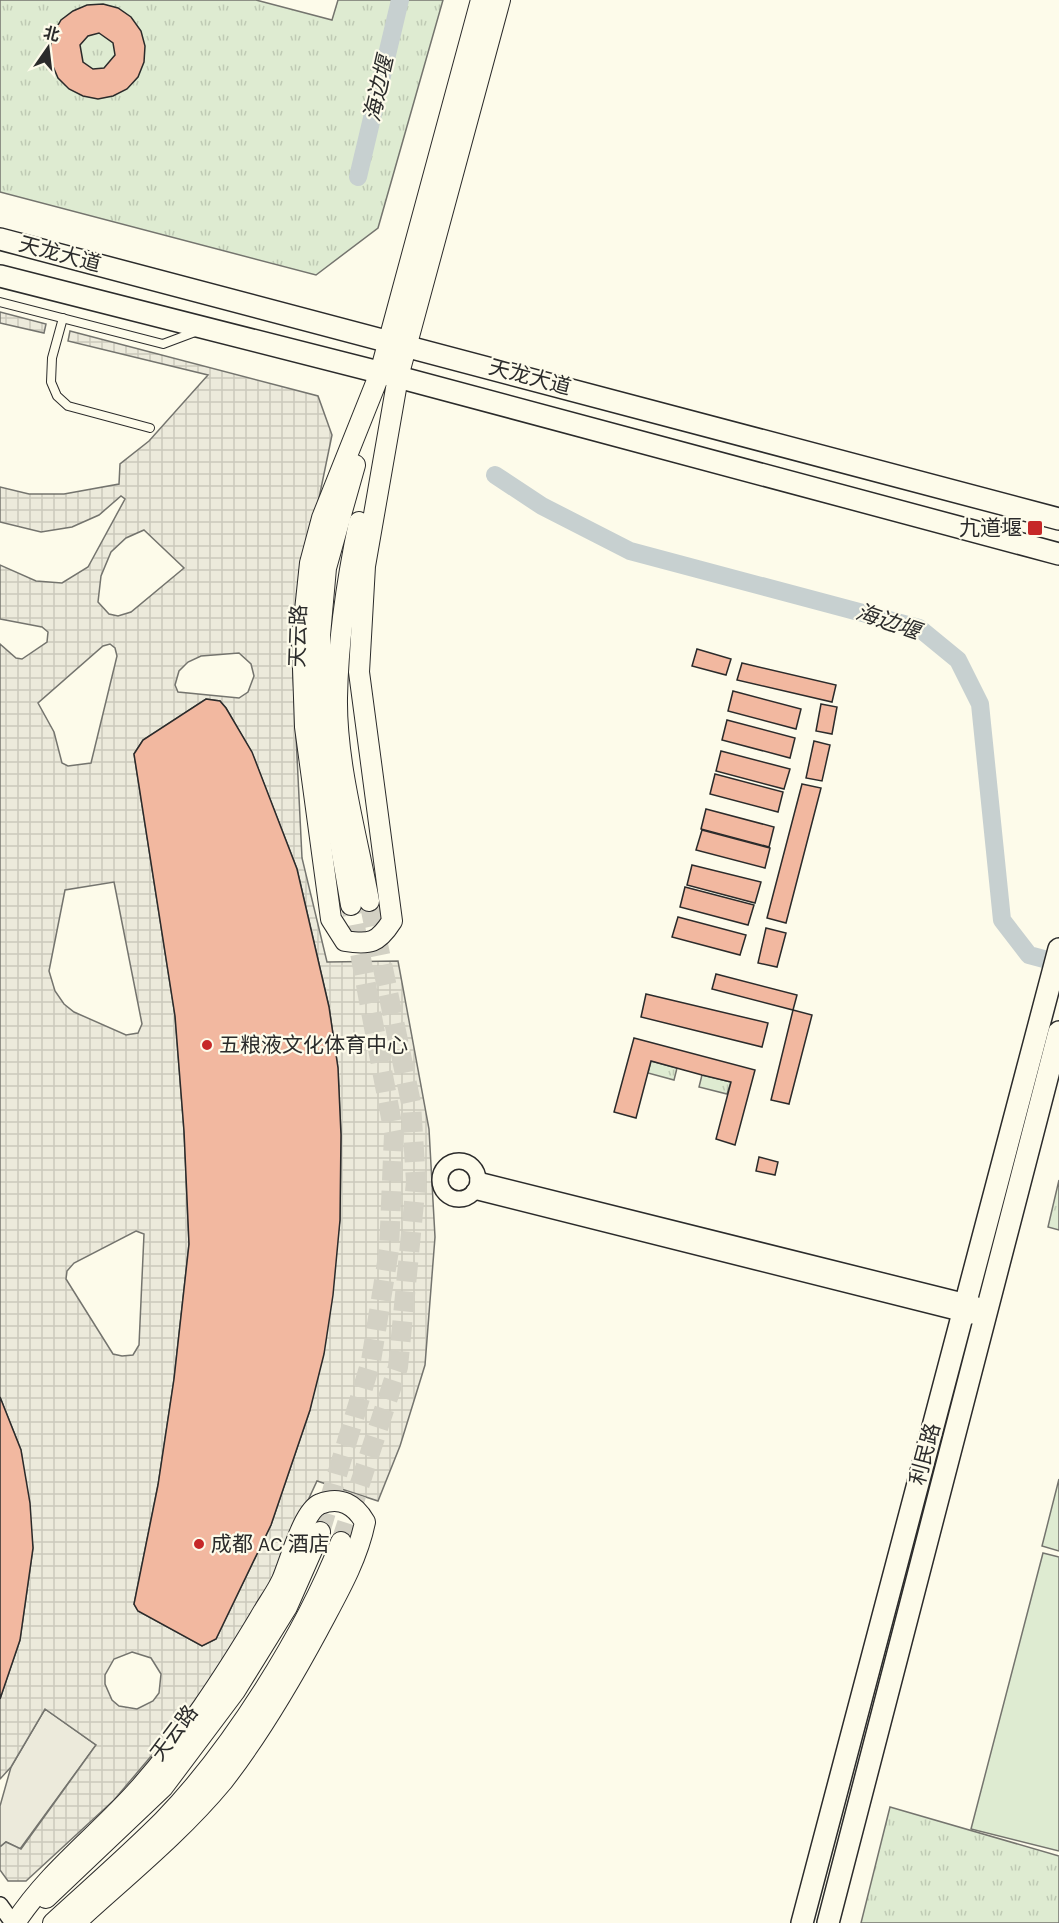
<svg xmlns="http://www.w3.org/2000/svg" width="1059" height="1923" font-family="Karla,'Noto Sans SC',sans-serif">
<style>
.grass{fill:url(#grass-tufts);stroke:#74746e;stroke-width:1.5}
.pitch{fill:#deebd1;stroke:#74746e;stroke-width:1.5}
.parking{fill:#eceadb;stroke:#74746e;stroke-width:1.5}
.plaza{fill:url(#plaza-grid);stroke:#74746e;stroke-width:1.5;fill-rule:evenodd}
.lines{fill:none;stroke-linecap:round;stroke-linejoin:round}
.canal{stroke:#c7d0d0;stroke-width:18}
.building{fill:#f2b8a0;stroke:#2b2b2b;stroke-width:1.5;fill-rule:evenodd}
.tertiary-tunnel{stroke:#d3d1c4;stroke-width:20;stroke-dasharray:20 10;stroke-linecap:butt}
.service-casing{stroke:#2b2b2b;stroke-width:10}
.minor-casing{stroke:#2b2b2b;stroke-width:18}
.tertiary-casing{stroke:#2b2b2b;stroke-width:22}
.secondary-casing{stroke:#2b2b2b;stroke-width:24}
.service{stroke:#fdfbea;stroke-width:8}
.minor{stroke:#fdfbea;stroke-width:15}
.tertiary{stroke:#fdfbea;stroke-width:20}
.secondary{stroke:#fdfbea;stroke-width:21}
.poi-dot{fill:#c62828;stroke:#fdfbea;stroke-width:2}
.labels{text-anchor:middle;dominant-baseline:central;stroke-width:4.5;stroke-linejoin:round;paint-order:stroke}
.street-label{font-size:21px;fill:#2b2b2b;stroke:#fdfbea}
.poi-label{font-size:21px;fill:#2b2b2b;stroke:#fdfbea;text-anchor:start}
.water-label{font-size:22px;font-style:italic;fill:#2b2b2b;stroke:#fdfbea}
</style>
<defs>
<pattern id="grass-tufts" width="24" height="20" patternUnits="userSpaceOnUse" patternTransform="scale(1.5)"><rect width="24" height="20" fill="#deebd1"/><path d="M3 7l-1-3M5 7V3M7 7l1-3M15 17l-1-3M17 17v-4M19 17l1-3" fill="none" stroke="#bfcab4"/></pattern>
<pattern id="plaza-grid" width="8" height="8" patternUnits="userSpaceOnUse" patternTransform="scale(1.5)"><rect width="8" height="8" fill="#eceadb"/><path d="M0 4h8M4 0v8" fill="none" stroke="#cbc9bc"/></pattern>
</defs>
<rect width="100%" height="100%" fill="#fdfbea"/>
<g class="grass">
<polygon points="0,0 256,0 332,20 338,0 443,0 378,228 316,275 0,192"/>
<polygon points="651,1061 677,1068 674,1080 648,1073"/>
<polygon points="702,1075 731,1082 727,1094 699,1087"/>
<polygon points="1059,1180 1059,1230 1048,1227"/>
<polygon points="890,1807 1059,1856 1059,1923 861,1923"/>
</g>
<g class="pitch">
<polygon points="1059,1479 1059,1551 1042,1546"/>
<polygon points="1043,1553 1059,1557 1059,1851 971,1829"/>
</g>
<polygon class="parking" points="45,1709 96,1745 20,1849 6,1842 0,1847 0,1806 11,1767"/>
<g class="plaza">
<polygon points="0,312 46,324 44,333 0,323"/>
<path d="M 70,331 L 318,396 L 332,435 L 291,634 L 302,858 L 327,962 L 398,961 L 429,1129 L 435,1237 L 425,1365 L 400,1446 L 378,1501 L 317,1481 L 250,1625 L 213,1683 L 114,1800 L 26,1881 L 8,1881 L 0,1870 L 0,1847 L 6,1842 L 21,1849 L 96,1745 L 45,1709 L 11,1767 L 0,1779 L 0,1699 L 20,1640 L 33,1548 L 21,1450 L 0,1397 L 0,644 L 16,658 L 22,659 L 47,642 L 48,632 L 42,627 L 0,619 L 0,565 L 36,581 L 62,583 L 88,567 L 125,499 L 121,496 L 99,515 L 72,527 L 41,532 L 0,522 L 0,487 L 29,494 L 64,494 L 119,484 L 120,464 L 149,441 L 208,375 L 68,341 ZM 144,530 L 184,568 L 131,612 L 118,616 L 109,614 L 98,602 L 101,576 L 111,552 L 126,538 ZM 110,644 L 115,648 L 117,656 L 91,763 L 68,766 L 62,763 L 54,732 L 38,703 L 103,646 ZM 239,653 L 251,664 L 254,676 L 248,692 L 239,698 L 178,692 L 175,685 L 179,671 L 188,662 L 201,656 ZM 206,699 L 220,701 L 226,708 L 252,753 L 297,869 L 329,1007 L 338,1068 L 341,1135 L 340,1220 L 310,1410 L 271,1525 L 216,1639 L 202,1646 L 138,1611 L 134,1604 L 158,1485 L 174,1379 L 189,1244 L 184,1131 L 175,1016 L 134,754 L 143,740 ZM 114,882 L 142,1024 L 138,1033 L 126,1035 L 74,1012 L 64,1004 L 55,991 L 49,971 L 65,890 ZM 136,1231 L 144,1234 L 139,1345 L 133,1355 L 122,1356 L 113,1354 L 66,1279 L 67,1271 L 74,1263 ZM 132,1652 L 151,1658 L 161,1674 L 159,1693 L 153,1701 L 137,1709 L 119,1706 L 112,1700 L 105,1684 L 105,1675 L 114,1659 Z"/>
</g>
<g class="lines">
<g class="canal">
<polyline points="358,177 400,0"/>
<polyline points="495,475 542,506 630,551 919,628 958,660 980,704 1002,920 1029,955 1059,963"/>
</g>
</g>
<g class="building">
<path d="M 103,4 L 118,8 L 131,17 L 141,31 L 145,46 L 144,62 L 138,77 L 127,89 L 113,96 L 98,99 L 83,96 L 69,89 L 58,78 L 52,64 L 50,49 L 53,34 L 61,20 L 73,11 L 87,5 ZM 99,33 L 113,43 L 115,55 L 104,68 L 93,69 L 83,62 L 80,45 L 88,36 Z"/>
<polygon points="697,649 731,659 726,675 692,666"/>
<polygon points="742,663 836,685 832,702 737,680"/>
<polygon points="733,691 801,709 796,729 728,711"/>
<polygon points="206,699 220,701 226,708 252,752 297,869 329,1007 338,1068 341,1135 340,1220 333,1295 324,1354 310,1410 271,1525 216,1639 202,1646 138,1611 134,1604 158,1485 174,1379 189,1244 184,1131 175,1016 134,754 143,740"/>
<polygon points="821,704 837,707 832,734 816,731"/>
<polygon points="727,720 795,738 790,758 722,740"/>
<polygon points="814,741 830,745 822,781 806,778"/>
<polygon points="721,751 790,769 784,789 716,771"/>
<polygon points="715,774 783,792 778,812 710,794"/>
<polygon points="802,784 821,788 786,923 767,918"/>
<polygon points="706,809 774,827 769,847 701,829"/>
<polygon points="702,830 770,848 765,868 696,850"/>
<polygon points="692,865 761,882 755,903 687,885"/>
<polygon points="685,887 754,905 748,925 680,907"/>
<polygon points="678,917 746,935 740,955 672,937"/>
<polygon points="766,928 786,933 777,967 758,963"/>
<polygon points="716,974 797,995 793,1010 712,989"/>
<polygon points="646,994 768,1023 762,1047 641,1017"/>
<polygon points="793,1010 812,1015 789,1104 771,1100"/>
<polygon points="634,1038 755,1070 735,1145 716,1139 731,1082 702,1075 651,1061 636,1118 614,1112"/>
<polygon points="759,1157 778,1162 775,1175 756,1171"/>
<polygon points="0,1397 21,1450 30,1503 33,1548 20,1640 0,1699"/>
</g>
<g class="lines">
<g class="tertiary-tunnel">
<polyline points="320,1532 371,1361 389,1250 394,1134 351,905"/>
<polyline points="341,1542 398,1367 416,1182 411,1103 369,901"/>
</g>
<g class="service-casing">
<g id="service">
<polyline points="0,302 163,344 195,332"/>
<polyline points="63,318 52,358 51,382 57,396 68,406 150,428"/>
</g>
</g>
<g class="minor-casing">
<g id="minor">
<circle cx="459" cy="1180" r="19"/>
<polyline points="478,1180 975,1304"/>
<polyline points="474,1191 972,1316"/>
<polyline points="0,1905 13,1923"/>
</g>
</g>
<g class="tertiary-casing">
<g id="tertiary">
<path d="M 481,0 L 380,373 L 322,518 L 310,563 L 302,639 L 305,727 L 331,919 L 345,941 C 370,945 378,943 392,921 L 359,672 L 365,566 L 398,377 L 500,0"/>
<path d="M 359,522 C 347,580 338,638 337,698 C 336,763 357,836 369,901"/>
<polyline points="351,905 321,733 320,635 326,568 355,465"/>
<polyline points="46,1898 163,1787 235,1691 287,1607 320,1532"/>
<path d="M 15,1923 C 49,1871 97,1836 138,1790 C 185,1737 223,1679 259,1619 C 266,1606 276,1593 282,1580 C 290,1562 303,1511 320,1504 C 341,1496 355,1505 365,1522 C 357,1561 336,1596 318,1630 C 291,1680 258,1736 223,1781 C 179,1834 125,1877 75,1923"/>
<path d="M 53,1923 C 90,1889 128,1856 163,1821 C 232,1750 305,1634 341,1542"/>
</g>
</g>
<g class="secondary-casing">
<g id="secondary">
<polyline points="0,239 1059,519"/>
<polyline points="0,276 398,377 1059,554"/>
<polyline points="802,1923 1059,949"/>
<polyline points="828,1923 1059,1032"/>
</g>
</g>
<use href="#service" class="service"/>
<use href="#minor" class="minor"/>
<use href="#tertiary" class="tertiary"/>
<use href="#secondary" class="secondary"/>
</g>
<g class="poi-dot">
<rect x="1027" y="520" width="16" height="16" rx="3"/>
<circle cx="207" cy="1045" r="6"/>
<circle cx="199" cy="1544" r="6"/>
</g>
<g class="labels">
<g class="street-label">
<text transform="translate(60 254) rotate(15)">天龙大道</text>
<text transform="translate(530 377) rotate(15)">天龙大道</text>
<text transform="translate(298 636) rotate(-88)">天云路</text>
<text transform="translate(925 1454) rotate(-75)">利民路</text>
<text transform="translate(174 1733) rotate(-53)">天云路</text>
</g>
<g class="poi-label">
<text x="1022" y="528" text-anchor="end">九道堰</text>
<text x="219" y="1045">五粮液文化体育中心</text>
<text x="211" y="1544">成都 AC 酒店</text>
</g>
<g class="water-label">
<text transform="translate(379 89) rotate(-77)">海边堰</text>
<text transform="translate(888 622) rotate(19)">海边堰</text>
</g>
</g>
<g transform="translate(48 48) rotate(14)" stroke="#fdfbea" stroke-width="4.5" paint-order="stroke">
<path d="M0-4.5L10 22L0 15L-10 22Z" fill="#2b2b2b"/>
<text y="-9" font-size="16" font-weight="bold" text-anchor="middle" fill="#2b2b2b">北</text>
</g>
</svg>
